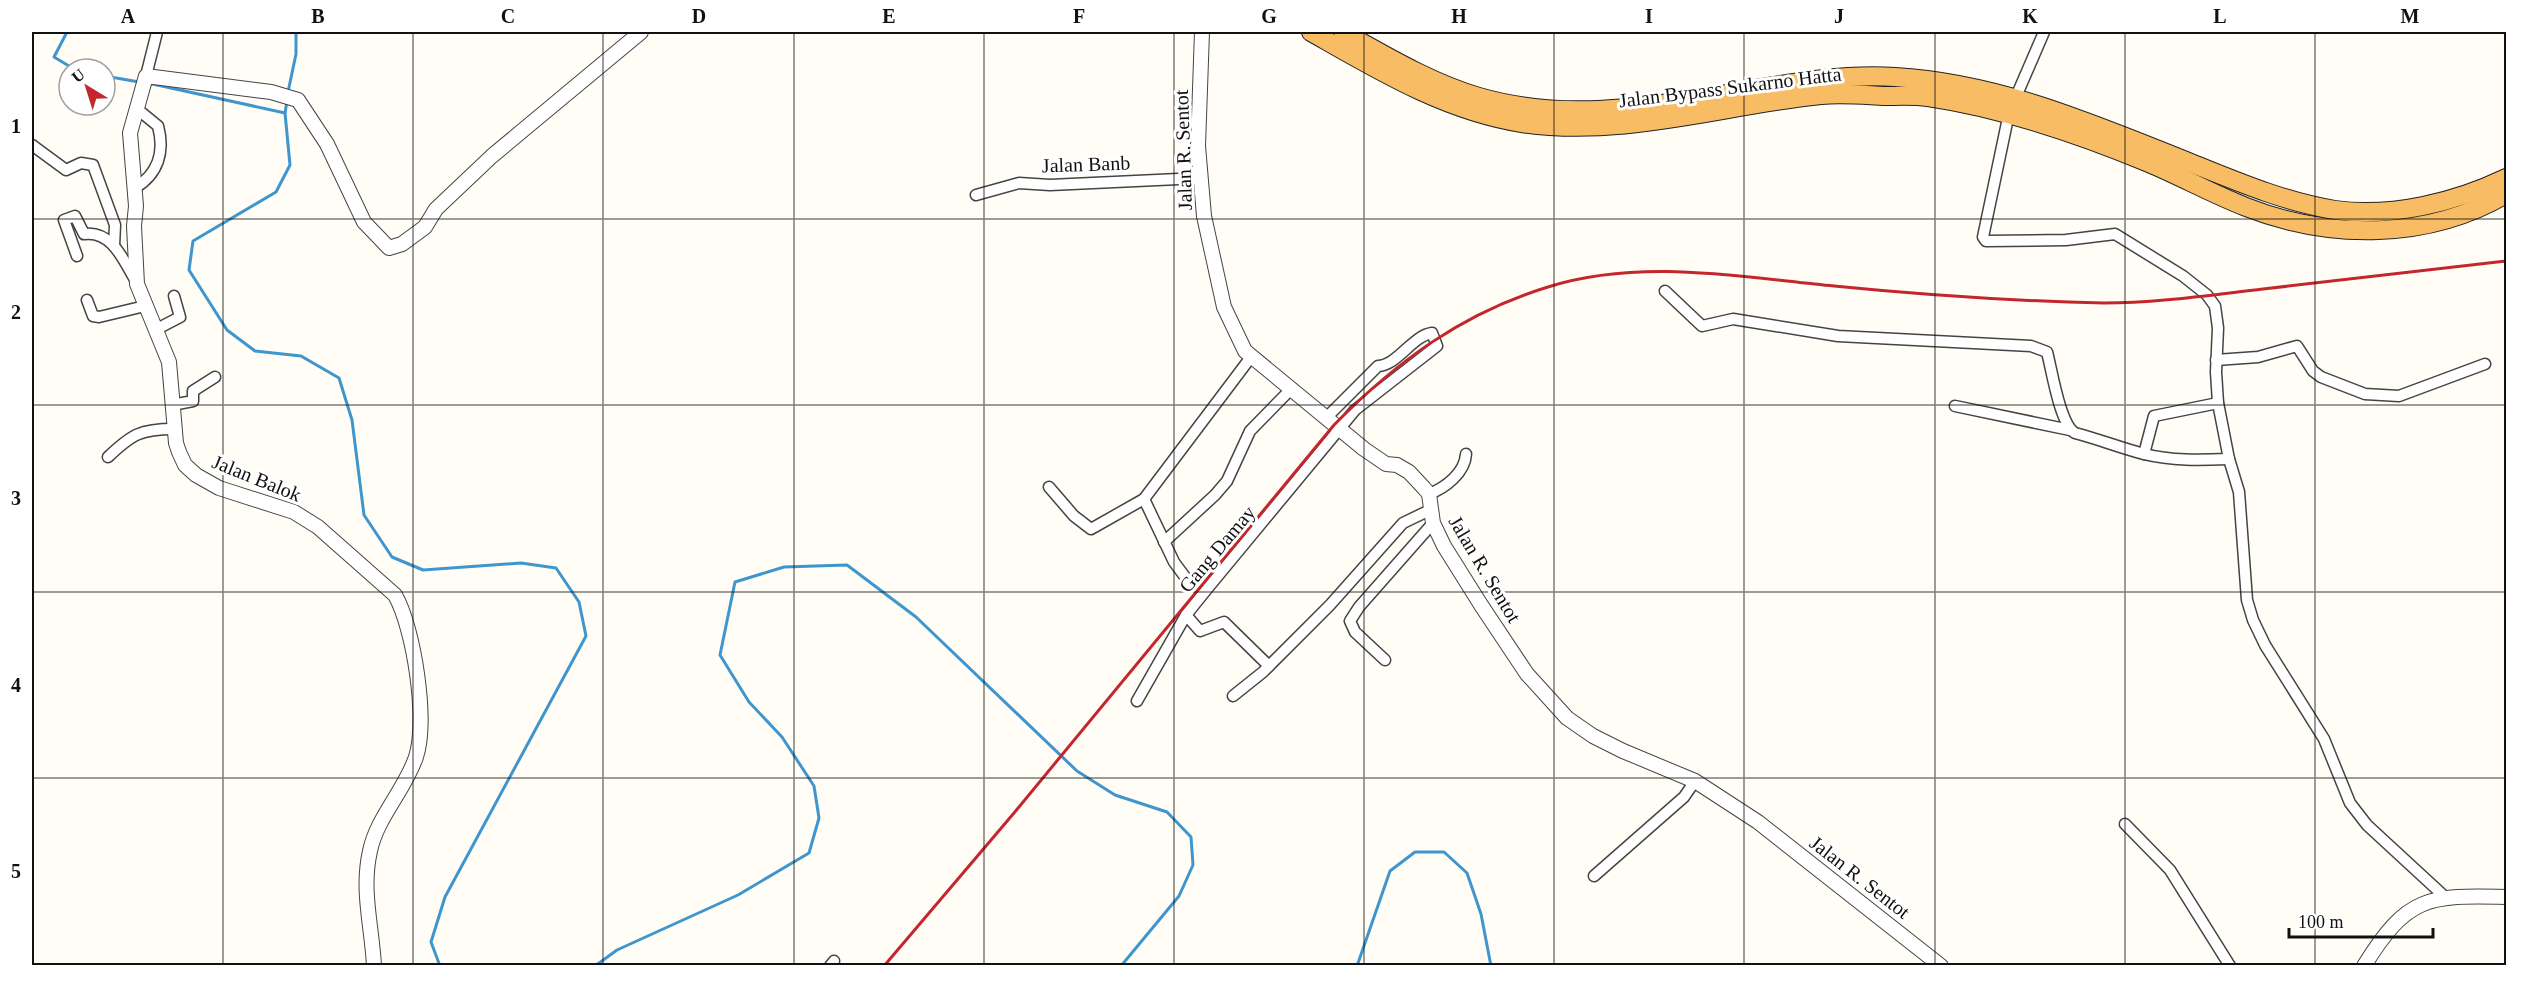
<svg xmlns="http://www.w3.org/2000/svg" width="2538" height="997" font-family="'Times New Roman',serif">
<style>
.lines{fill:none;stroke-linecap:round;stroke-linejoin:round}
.stream{stroke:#3f96cf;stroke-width:3}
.minor-casing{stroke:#444;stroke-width:13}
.tertiary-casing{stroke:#444;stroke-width:16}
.trunk-casing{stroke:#222;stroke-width:20}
.minor{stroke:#fff;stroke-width:10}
.tertiary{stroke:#fff;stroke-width:14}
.trunk{stroke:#f7bc64;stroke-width:18}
.rail{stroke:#c4262e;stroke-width:3}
.grid{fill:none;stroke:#111;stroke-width:1.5;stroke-opacity:0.55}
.labels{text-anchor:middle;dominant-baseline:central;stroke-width:6;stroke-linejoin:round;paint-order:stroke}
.street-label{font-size:20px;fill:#111;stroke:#fff}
.neatline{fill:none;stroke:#111;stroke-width:2}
.grid-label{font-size:20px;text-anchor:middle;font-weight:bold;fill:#111}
</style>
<rect width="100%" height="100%" fill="#fffdf5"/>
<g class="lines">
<g class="stream">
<polyline points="67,32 54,57 74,69"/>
<polyline points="105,76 139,82"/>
<polyline points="148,83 285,113"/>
<polyline points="288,92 296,54 296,32"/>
<polyline points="287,101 285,113 290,165 276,192 193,241 189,270 227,330 255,351 301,356 339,378 352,420 364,515 392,557 423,570 521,563 556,568 579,602 586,636 445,897 431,942 440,966"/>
<polyline points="595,966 617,950 738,895 809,853 819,818 814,786 782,737 749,702 720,655 735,582 784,567 847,565 916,617 1077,771 1115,795 1167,812 1191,837 1193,865 1179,896 1121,966"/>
<polyline points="1357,966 1390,871 1415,852 1444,852 1467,873 1481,914 1491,966"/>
</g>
<g class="minor-casing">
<g id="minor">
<polyline points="2044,32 2009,113 1983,237 1986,241 2066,240 2115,234 2183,276 2207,295 2215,306 2218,328 2216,372 2218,403 2229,459 2239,492 2247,600 2253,620 2265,645 2324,739 2350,803 2367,825 2444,896"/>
<polyline points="146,76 157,32"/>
<polyline points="32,145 66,170 81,163 93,165 115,225 114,246"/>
<path d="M 135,188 C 158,174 165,152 158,126 L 136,108"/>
<polyline points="976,195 1019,183 1050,185 1200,178"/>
<path d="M 77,256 L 64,220 L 75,216 L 84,234 C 113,230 124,262 137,283"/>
<path d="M 1665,291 L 1702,326 L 1733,319 L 1838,336 L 2031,346 L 2047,352 C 2052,371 2060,424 2075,433 C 2098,439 2121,448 2144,454 C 2172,461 2200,460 2229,459"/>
<polyline points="87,300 93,316 99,317 145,306"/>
<polyline points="155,330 180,317 174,296"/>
<polyline points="2216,360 2258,357 2297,346 2313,371 2321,377 2365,394 2399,396 2485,364"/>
<polyline points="172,405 193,401 193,391 215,377"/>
<polyline points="1955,406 2070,430"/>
<polyline points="2144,454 2154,416 2218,403"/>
<path d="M 108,457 C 132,434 141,429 174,429"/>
<polyline points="1049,487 1074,516 1091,529 1144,499"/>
<path d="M 1429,494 C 1445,488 1465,473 1466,454"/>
<polyline points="1164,542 1215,495 1227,481 1250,431 1292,388"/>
<polyline points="1191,585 1174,562 1144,499 1251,357"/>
<polyline points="1186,615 1200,631 1224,622 1269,666"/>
<polyline points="1385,660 1355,632 1350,621 1359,607 1433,523"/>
<polyline points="1233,696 1263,672 1330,605 1403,523 1430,510"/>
<path d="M 1137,701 L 1186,615 L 1207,589 L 1355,410 L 1437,346 L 1432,333 C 1412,336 1398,365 1378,366 L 1326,418"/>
<polyline points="2125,824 2170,870 2230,966"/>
<polyline points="1594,876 1684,797 1695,781"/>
<polyline points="830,966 834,961"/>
</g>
</g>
<g class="tertiary-casing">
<g id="tertiary">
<polyline points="1202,32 1198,146 1204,216 1224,307 1245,351 1364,449 1386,464 1397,465 1409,472 1424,488 1429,494 1433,523 1444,546 1481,605 1527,674 1567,718 1593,736 1623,751 1695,781 1758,822 1941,966"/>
<path d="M 374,966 C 372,926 361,891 370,851 C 377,817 405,790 416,757 C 428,720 414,628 395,595 L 318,527 L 294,512 L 219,488 L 196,475 L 185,465 L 179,452 L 176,443 L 169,362 L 137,284 L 134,226 L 136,206 L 130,133 L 146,76 L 271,92 L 298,100 L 327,144 L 364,222 L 389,248 L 402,244 L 425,227 L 436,209 L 492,156 L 641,32"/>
<path d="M 2364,966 C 2407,896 2428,895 2506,897"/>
</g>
</g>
<g class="trunk-casing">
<g id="trunk">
<path d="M 1311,32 C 1378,70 1445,111 1522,123 C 1622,138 1723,105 1821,95 C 1842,93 1863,95 1884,96 C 1898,96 1913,95 1928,97 C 2003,108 2079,134 2149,163 C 2182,177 2213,194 2246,207 C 2330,240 2428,240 2506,194"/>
<path d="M 1343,32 C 1386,56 1431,83 1479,97 C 1562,121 1643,108 1726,94 C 1781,85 1839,73 1895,77 C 2000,83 2095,125 2191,163 C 2238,182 2285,202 2335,210 C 2392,218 2456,202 2506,178"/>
</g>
</g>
<use href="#minor" class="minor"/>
<use href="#tertiary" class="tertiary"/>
<use href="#trunk" class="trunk"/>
<path class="rail" d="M 884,966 L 1014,813 L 1334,425 C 1396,362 1462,313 1548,287 C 1640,258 1740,277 1834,286 C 1924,295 2013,301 2104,303 C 2156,303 2210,295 2263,289 C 2344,279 2425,270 2506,261"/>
</g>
<path class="grid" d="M 223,32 L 223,966M 413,32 L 413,966M 603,32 L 603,966M 794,32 L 794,966M 984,32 L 984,966M 1174,32 L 1174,966M 1364,32 L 1364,966M 1554,32 L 1554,966M 1744,32 L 1744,966M 1935,32 L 1935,966M 2125,32 L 2125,966M 2315,32 L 2315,966M 32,219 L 2506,219M 32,405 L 2506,405M 32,592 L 2506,592M 32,778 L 2506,778"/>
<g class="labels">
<g class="street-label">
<text transform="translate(1730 87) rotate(-7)">Jalan Bypass Sukarno Hatta</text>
<text transform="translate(1183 150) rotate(-92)">Jalan R. Sentot</text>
<text transform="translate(1086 164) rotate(-2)">Jalan Banb</text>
<text transform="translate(257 478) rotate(22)">Jalan Balok</text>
<text transform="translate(1217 549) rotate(-50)">Gang Damay</text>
<text transform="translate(1485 569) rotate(59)">Jalan R. Sentot</text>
<text transform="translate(1860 877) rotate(38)">Jalan R. Sentot</text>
</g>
</g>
<rect width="2538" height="997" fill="none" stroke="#ffffff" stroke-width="66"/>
<g transform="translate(87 87) rotate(322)"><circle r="28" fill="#ffffff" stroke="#a0a0a0" stroke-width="1.5"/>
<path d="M0-4.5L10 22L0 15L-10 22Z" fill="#c4262e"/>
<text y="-9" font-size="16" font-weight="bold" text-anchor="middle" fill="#111111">U</text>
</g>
<path d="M2289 928v9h144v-9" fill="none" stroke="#111111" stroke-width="3"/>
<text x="2298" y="928" font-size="18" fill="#111111" stroke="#ffffff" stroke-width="4.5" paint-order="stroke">100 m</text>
<rect x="33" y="33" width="2472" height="931" class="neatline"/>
<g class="grid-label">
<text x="128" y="23">A</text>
<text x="318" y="23">B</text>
<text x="508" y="23">C</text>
<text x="699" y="23">D</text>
<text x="889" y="23">E</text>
<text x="1079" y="23">F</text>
<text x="1269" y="23">G</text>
<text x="1459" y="23">H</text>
<text x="1649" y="23">I</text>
<text x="1839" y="23">J</text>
<text x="2030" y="23">K</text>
<text x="2220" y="23">L</text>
<text x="2410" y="23">M</text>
<text x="16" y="133">1</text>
<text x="16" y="319">2</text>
<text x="16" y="505">3</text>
<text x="16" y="692">4</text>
<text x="16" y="878">5</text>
</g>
</svg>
